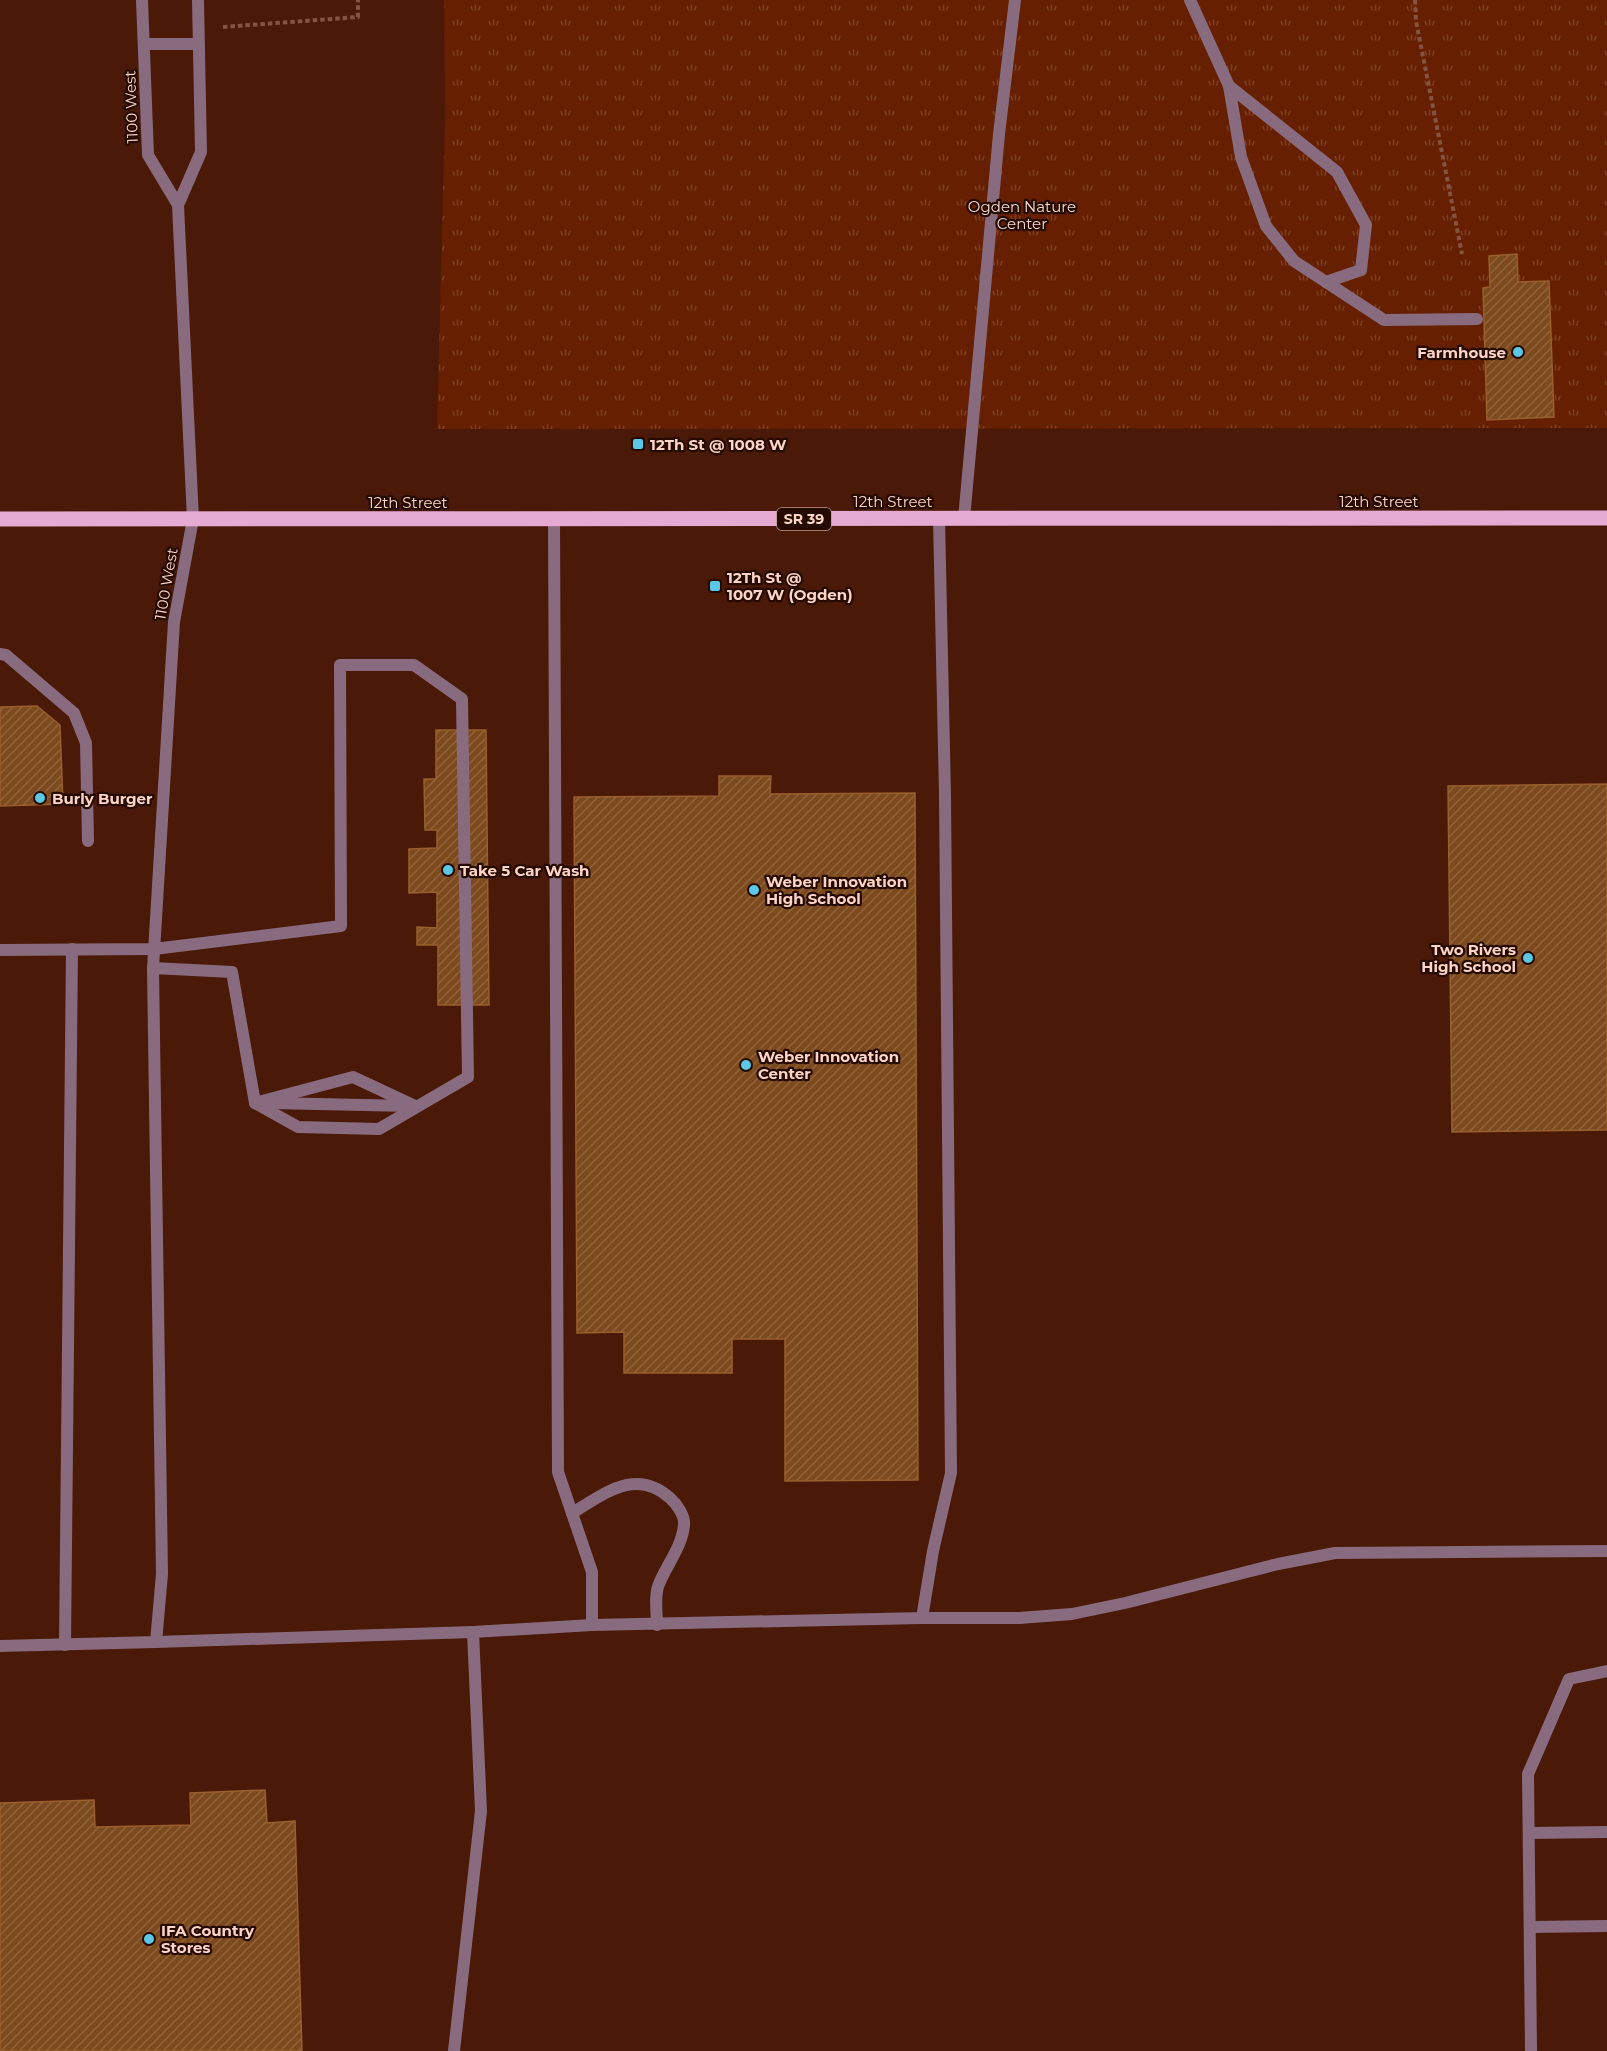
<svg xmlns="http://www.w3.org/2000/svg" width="1607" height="2051" font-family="Montserrat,sans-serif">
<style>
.park{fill:url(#park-tufts)}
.building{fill:url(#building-hatch);stroke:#995f2c;stroke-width:1.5}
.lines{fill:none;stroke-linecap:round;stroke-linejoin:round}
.path{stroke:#835444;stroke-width:4;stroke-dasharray:4.5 3;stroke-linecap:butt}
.service{stroke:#886b7e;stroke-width:12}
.minor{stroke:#886b7e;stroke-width:12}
.primary{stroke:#e6abd2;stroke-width:15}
.poi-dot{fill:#5bc8e7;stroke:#250a02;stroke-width:2}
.labels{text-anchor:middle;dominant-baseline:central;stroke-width:4.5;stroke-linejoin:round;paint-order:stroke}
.shield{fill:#250a02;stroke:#bc978b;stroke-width:1.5}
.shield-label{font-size:14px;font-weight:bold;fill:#fdd4c6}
.street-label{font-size:15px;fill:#fdd4c6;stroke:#250a02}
.park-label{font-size:15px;fill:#f6d8ce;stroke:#250a02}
.poi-label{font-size:15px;font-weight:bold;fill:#fdd4c6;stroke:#250a02;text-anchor:start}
</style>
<defs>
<pattern id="park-tufts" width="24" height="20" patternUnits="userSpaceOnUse" patternTransform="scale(1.5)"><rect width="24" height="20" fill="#661f00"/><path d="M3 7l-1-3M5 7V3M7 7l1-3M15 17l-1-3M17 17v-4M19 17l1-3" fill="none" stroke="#7d3f24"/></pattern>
<pattern id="building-hatch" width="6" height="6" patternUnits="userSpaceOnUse" patternTransform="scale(1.5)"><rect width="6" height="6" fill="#7c4a1d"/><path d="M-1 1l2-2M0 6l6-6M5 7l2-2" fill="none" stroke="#90633c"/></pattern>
</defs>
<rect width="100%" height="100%" fill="#4a1907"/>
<polygon class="park" points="444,0 1607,0 1607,428 437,429 445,115"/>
<g class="building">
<polygon points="1517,254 1518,282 1549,281 1554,417 1487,420 1483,288 1490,287 1489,256"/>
<polygon points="37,706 60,725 63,804 0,806 0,707"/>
<polygon points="436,730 486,730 489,1005 438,1005 438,945 417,945 417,927 437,928 437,892 409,893 409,849 437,848 437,830 425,830 424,779 436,779"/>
<polygon points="719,776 771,776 770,794 915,793 918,1480 785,1481 785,1339 732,1339 732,1373 624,1373 624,1332 577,1333 574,797 719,796"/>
<polygon points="1607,784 1607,1130 1452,1132 1448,786"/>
<polygon points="265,1790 267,1823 295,1821 302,2051 0,2051 0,1803 94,1800 95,1827 191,1825 190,1793"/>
</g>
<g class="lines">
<g class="path">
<polyline points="1415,0 1416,21 1462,254"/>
<polyline points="223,27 358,17 358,0"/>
</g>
<g class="service">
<polyline points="1190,0 1229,86 1337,172 1366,225 1361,270 1326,282"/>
<polyline points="1229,86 1241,157 1266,226 1294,261 1384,320 1477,319"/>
<polyline points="964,519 999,134 1015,0"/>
<polyline points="554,520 558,1472 592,1572 592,1625"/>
<polyline points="0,654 6,655 74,713 86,743 88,841"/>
<polyline points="0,950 154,949 341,926 340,665 414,665 462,699 468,1077 379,1129 298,1127 255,1103"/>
<polyline points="255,1103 353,1077 415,1106"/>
<polyline points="271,1103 410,1106"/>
<path d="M 572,1513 C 604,1494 636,1467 670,1498 C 677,1504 685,1516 684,1525 C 682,1547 667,1564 659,1584 C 654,1595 657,1613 657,1625"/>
<polyline points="922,1618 1019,1618 1072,1614 1125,1603 1278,1564 1335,1553 1607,1551"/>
<polyline points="473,1632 592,1625 922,1618 933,1551 951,1473 945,795 939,519"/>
<polyline points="156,1642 473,1632 481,1811 454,2051"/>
<polyline points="65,1645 72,949"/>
<polyline points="0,1646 156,1642 162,1574 153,968 232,972 255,1103"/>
<polyline points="1529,1833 1607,1832"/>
<polyline points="1530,1927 1607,1926"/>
<polyline points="1531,2051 1528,1774 1569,1679 1607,1671"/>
</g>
<g class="minor">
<polyline points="142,0 148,155 178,205"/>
<polyline points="144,44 198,44"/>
<polyline points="153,968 174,622 193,519 178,205 201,152 198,0"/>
</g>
<polyline class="primary" points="0,519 1607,518"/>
</g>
<g class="poi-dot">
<circle cx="1518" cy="352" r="6"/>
<rect x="632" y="438" width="12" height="12" rx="3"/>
<rect x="709" y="580" width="12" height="12" rx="3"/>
<circle cx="40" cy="798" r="6"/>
<circle cx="448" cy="870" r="6"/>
<circle cx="754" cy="890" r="6"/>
<circle cx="1528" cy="958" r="6"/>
<circle cx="746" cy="1065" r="6"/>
<circle cx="149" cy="1939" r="6"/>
</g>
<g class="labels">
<rect class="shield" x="777" y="508" width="54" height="22" rx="4.5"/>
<g class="shield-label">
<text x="804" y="519">SR 39</text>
</g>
<g class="street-label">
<text transform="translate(131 107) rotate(-92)">1100 West</text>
<text x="893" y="501">12th Street</text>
<text x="1379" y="501">12th Street</text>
<text x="408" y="502">12th Street</text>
<text transform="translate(166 584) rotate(-80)">1100 West</text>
</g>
<g class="park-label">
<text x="1022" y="206">Ogden Nature<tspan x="1022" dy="17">Center</tspan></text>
</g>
<g class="poi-label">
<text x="1506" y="352" text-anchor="end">Farmhouse</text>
<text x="650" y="444">12Th St @ 1008 W</text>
<text x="727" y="577">12Th St @<tspan x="727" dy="17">1007 W (Ogden)</tspan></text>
<text x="52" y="798">Burly Burger</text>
<text x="460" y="870">Take 5 Car Wash</text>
<text x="766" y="881">Weber Innovation<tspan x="766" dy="17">High School</tspan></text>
<text x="1516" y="949" text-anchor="end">Two Rivers<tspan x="1516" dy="17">High School</tspan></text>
<text x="758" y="1056">Weber Innovation<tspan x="758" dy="17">Center</tspan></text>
<text x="161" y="1930">IFA Country<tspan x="161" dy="17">Stores</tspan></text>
</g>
</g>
</svg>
